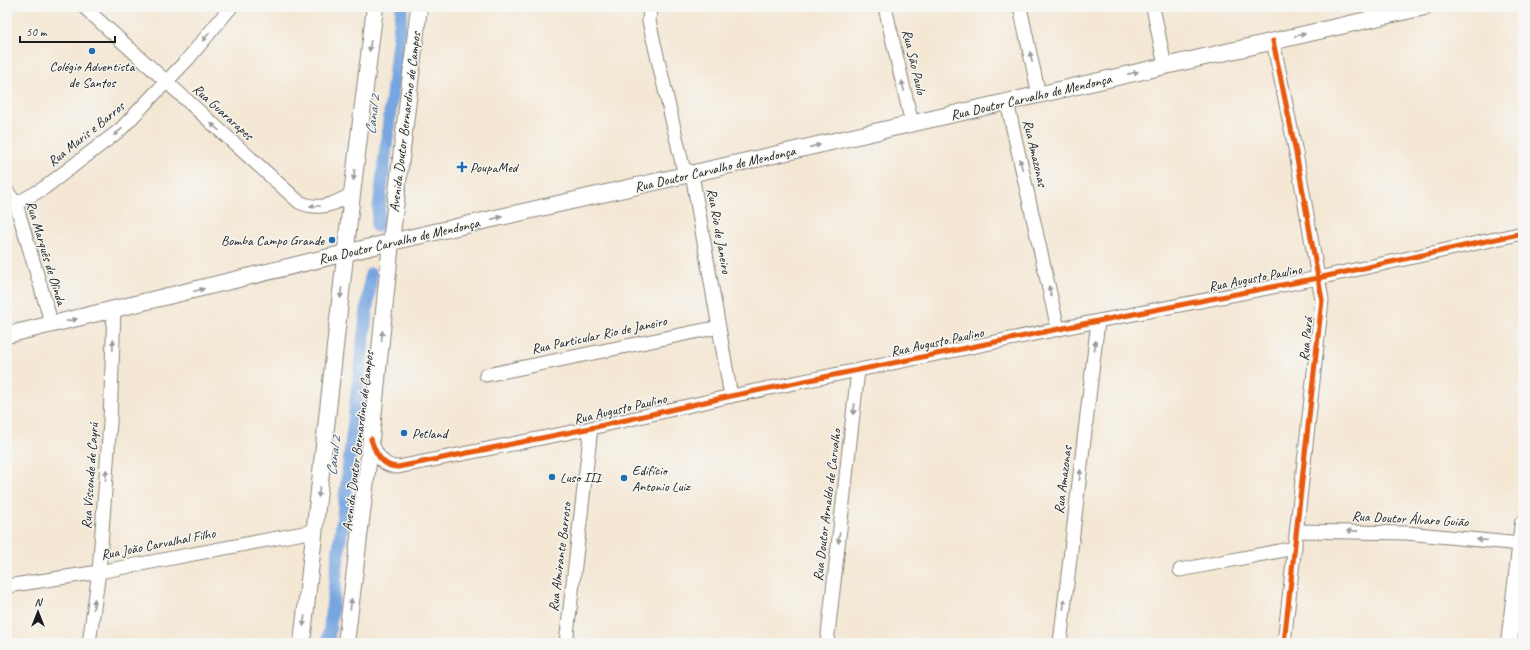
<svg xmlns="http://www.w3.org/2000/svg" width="1530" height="650" font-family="Caveat,sans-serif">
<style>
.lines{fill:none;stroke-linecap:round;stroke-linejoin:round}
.canal{stroke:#76a5e0;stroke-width:13}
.minor-casing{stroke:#888278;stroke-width:15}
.major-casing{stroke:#888278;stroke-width:18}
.minor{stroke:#fff;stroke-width:13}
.major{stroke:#fff;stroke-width:16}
.cycleway-casing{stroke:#f6f6f2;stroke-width:8}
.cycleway{stroke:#e8590c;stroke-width:5}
.oneway{fill:#999}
.poi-dot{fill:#1f6fb2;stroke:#f6f6f2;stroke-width:1.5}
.labels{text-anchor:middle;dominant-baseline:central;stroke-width:3;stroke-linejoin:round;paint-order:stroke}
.street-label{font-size:14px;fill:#1c1c1c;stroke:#f6f6f2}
.poi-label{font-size:14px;fill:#1c1c1c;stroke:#f6f6f2;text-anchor:start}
.water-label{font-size:15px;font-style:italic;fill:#445a74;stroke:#f6f6f2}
</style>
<rect width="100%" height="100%" fill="#f6f6f2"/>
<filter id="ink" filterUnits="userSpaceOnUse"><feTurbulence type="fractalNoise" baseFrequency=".025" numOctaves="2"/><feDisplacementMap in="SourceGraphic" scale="8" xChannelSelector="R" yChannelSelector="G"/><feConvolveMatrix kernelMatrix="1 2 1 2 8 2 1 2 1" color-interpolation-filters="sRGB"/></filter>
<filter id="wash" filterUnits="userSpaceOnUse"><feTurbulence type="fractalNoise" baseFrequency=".012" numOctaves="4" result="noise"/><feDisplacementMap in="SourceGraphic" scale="16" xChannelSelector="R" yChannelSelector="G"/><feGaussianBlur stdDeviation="0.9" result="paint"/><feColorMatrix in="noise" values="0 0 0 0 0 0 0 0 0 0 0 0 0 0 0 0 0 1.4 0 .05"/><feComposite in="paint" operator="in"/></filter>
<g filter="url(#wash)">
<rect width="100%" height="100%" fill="#f4e7d4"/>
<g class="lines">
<g class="canal">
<polyline points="377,226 402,7"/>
<polyline points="328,643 371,274"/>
</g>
</g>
</g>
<g filter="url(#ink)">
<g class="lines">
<g class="minor-casing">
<g id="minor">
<path d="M 84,7 L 299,202 C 319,211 333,205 352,194"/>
<polyline points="650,7 649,21 683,167 692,174 731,396"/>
<polyline points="885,7 912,124"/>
<polyline points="1020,7 1039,95"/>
<polyline points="1153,7 1165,66"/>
<polyline points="1378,7 1380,17"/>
<polyline points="1273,41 1296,153 1322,300 1284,643"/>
<polyline points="1007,102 1058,329"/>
<polyline points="7,191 16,204 25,234 52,325"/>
<polyline points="16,204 44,188 120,130 187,60 231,7"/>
<polyline points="486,375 719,327"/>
<path d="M 371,439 C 375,453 382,467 398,467 L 591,428 L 731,396 L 1098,321 L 1318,278 L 1523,233"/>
<polyline points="1297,531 1407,533 1521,544"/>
<polyline points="1180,570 1295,548"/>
<polyline points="7,586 99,572 314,531"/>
<polyline points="89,643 99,572 110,422 114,310"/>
<polyline points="566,643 591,428"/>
<polyline points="827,643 858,371"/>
<polyline points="1060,643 1098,321"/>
</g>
</g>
<g class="major-casing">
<g id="major">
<polyline points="7,335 391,242 1424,7"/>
<polyline points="302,643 352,194 375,7"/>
<polyline points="346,643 371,439 391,242 419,7"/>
<polyline points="1509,643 1523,523"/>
</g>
</g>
<use href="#minor" class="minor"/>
<use href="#major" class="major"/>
<g class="cycleway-casing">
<g id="cycleway">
<polyline points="1273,41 1296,153 1322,300 1284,643"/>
<path d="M 371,439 C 375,453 382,467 398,467 L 591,428 L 731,396 L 1098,321 L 1318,278 L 1523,233"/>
</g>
</g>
<use href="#cycleway" class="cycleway"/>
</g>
<defs><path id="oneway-solid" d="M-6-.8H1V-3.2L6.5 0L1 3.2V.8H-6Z"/></defs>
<g class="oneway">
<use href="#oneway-solid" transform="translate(1300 35) rotate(-13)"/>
<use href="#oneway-solid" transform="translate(206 37) rotate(129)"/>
<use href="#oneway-solid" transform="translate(370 46) rotate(97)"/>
<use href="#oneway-solid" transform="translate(1031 57) rotate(-102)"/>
<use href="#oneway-solid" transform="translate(1133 73) rotate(-13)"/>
<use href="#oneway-solid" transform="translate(903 86) rotate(-103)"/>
<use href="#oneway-solid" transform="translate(215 127) rotate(-138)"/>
<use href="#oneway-solid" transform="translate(118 132) rotate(141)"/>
<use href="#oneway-solid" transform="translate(815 146) rotate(-13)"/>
<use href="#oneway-solid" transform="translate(1021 164) rotate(-103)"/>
<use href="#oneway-solid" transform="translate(354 175) rotate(97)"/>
<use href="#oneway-solid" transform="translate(315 206) rotate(-180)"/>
<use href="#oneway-solid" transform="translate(497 218) rotate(-13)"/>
<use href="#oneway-solid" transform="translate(199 290) rotate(-14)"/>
<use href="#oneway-solid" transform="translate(1050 291) rotate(-103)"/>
<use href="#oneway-solid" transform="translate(341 293) rotate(96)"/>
<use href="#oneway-solid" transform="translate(72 320) rotate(-13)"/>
<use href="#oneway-solid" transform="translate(382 336) rotate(-85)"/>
<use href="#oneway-solid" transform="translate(113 345) rotate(-88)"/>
<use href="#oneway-solid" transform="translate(1095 346) rotate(-83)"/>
<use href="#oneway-solid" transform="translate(854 409) rotate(97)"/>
<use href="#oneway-solid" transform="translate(106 475) rotate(-86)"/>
<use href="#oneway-solid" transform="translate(1080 475) rotate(-83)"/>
<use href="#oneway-solid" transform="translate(319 492) rotate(97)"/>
<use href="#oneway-solid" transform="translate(1352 531) rotate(-179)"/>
<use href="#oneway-solid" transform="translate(839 538) rotate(97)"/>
<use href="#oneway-solid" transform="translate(1482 540) rotate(-175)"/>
<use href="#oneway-solid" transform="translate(94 604) rotate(-83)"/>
<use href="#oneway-solid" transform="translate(351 604) rotate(-83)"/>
<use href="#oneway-solid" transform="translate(1064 604) rotate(-83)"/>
<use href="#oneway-solid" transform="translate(304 621) rotate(97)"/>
</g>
</g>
<g class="poi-dot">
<circle cx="92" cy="51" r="4"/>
<path d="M460 161h4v4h4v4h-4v4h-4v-4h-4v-4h4z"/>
<circle cx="332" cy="240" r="4"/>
<circle cx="404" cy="433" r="4"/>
<circle cx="552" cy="477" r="4"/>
<circle cx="624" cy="478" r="4"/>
</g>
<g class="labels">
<g class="street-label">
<text transform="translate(914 62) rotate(77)">Rua São Paulo</text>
<text transform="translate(1031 97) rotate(-13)">Rua Doutor Carvalho de Mendonça</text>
<text transform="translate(223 112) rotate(42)">Rua Guararapes</text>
<text transform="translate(405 122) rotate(-83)">Avenida Doutor Bernardino de Campos</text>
<text transform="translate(86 134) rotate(-39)">Rua Maris e Barros</text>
<text transform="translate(1035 153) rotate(77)">Rua Amazonas</text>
<text transform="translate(715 169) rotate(-13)">Rua Doutor Carvalho de Mendonça</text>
<text transform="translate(719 231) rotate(80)">Rua Rio de Janeiro</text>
<text transform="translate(399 241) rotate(-13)">Rua Doutor Carvalho de Mendonça</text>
<text transform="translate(46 253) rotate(73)">Rua Marquês de Olinda</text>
<text transform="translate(1255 278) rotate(-11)">Rua Augusto Paulino</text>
<text transform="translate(599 335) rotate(-12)">Rua Particular Rio de Janeiro</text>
<text transform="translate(1306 339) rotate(-84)">Rua Pará</text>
<text transform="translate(937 342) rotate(-12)">Rua Augusto Paulino</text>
<text transform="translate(620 409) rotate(-13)">Rua Augusto Paulino</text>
<text transform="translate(358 441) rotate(-83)">Avenida Doutor Bernardino de Campos</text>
<text transform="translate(90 476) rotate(-86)">Rua Visconde de Cayrú</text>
<text transform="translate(1063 480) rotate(-83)">Rua Amazonas</text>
<text transform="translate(827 505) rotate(-83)">Rua Doutor Arnaldo de Carvalho</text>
<text transform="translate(1410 519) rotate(3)">Rua Doutor Álvaro Guião</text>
<text transform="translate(158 544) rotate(-11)">Rua João Carvalhal Filho</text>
<text transform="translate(560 557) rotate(-83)">Rua Almirante Barroso</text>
</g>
<g class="poi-label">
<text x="92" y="66" text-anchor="middle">Colégio Adventista<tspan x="92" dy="16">de Santos</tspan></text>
<text x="470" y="167">PoupaMed</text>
<text x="324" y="240" text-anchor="end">Bomba Campo Grande</text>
<text x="412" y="433">Petland</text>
<text x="632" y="470">Edifício<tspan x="632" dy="16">Antonio Luiz</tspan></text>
<text x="560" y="477">Luso III</text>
</g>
<g class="water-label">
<text transform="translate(373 115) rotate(-83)">Canal 2</text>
<text transform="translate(334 456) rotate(-83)">Canal 2</text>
</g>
</g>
<rect width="1530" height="650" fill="none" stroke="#f6f6f2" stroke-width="24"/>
<g transform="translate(38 612)" stroke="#f6f6f2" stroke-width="3" paint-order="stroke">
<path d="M0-3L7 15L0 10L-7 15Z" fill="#1c1c1c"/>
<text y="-6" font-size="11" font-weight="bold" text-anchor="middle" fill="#1c1c1c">N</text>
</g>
<path d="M20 36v6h95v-6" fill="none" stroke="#1c1c1c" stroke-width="2"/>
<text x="26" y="36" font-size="12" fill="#1c1c1c" stroke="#f6f6f2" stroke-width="3" paint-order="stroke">50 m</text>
</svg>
